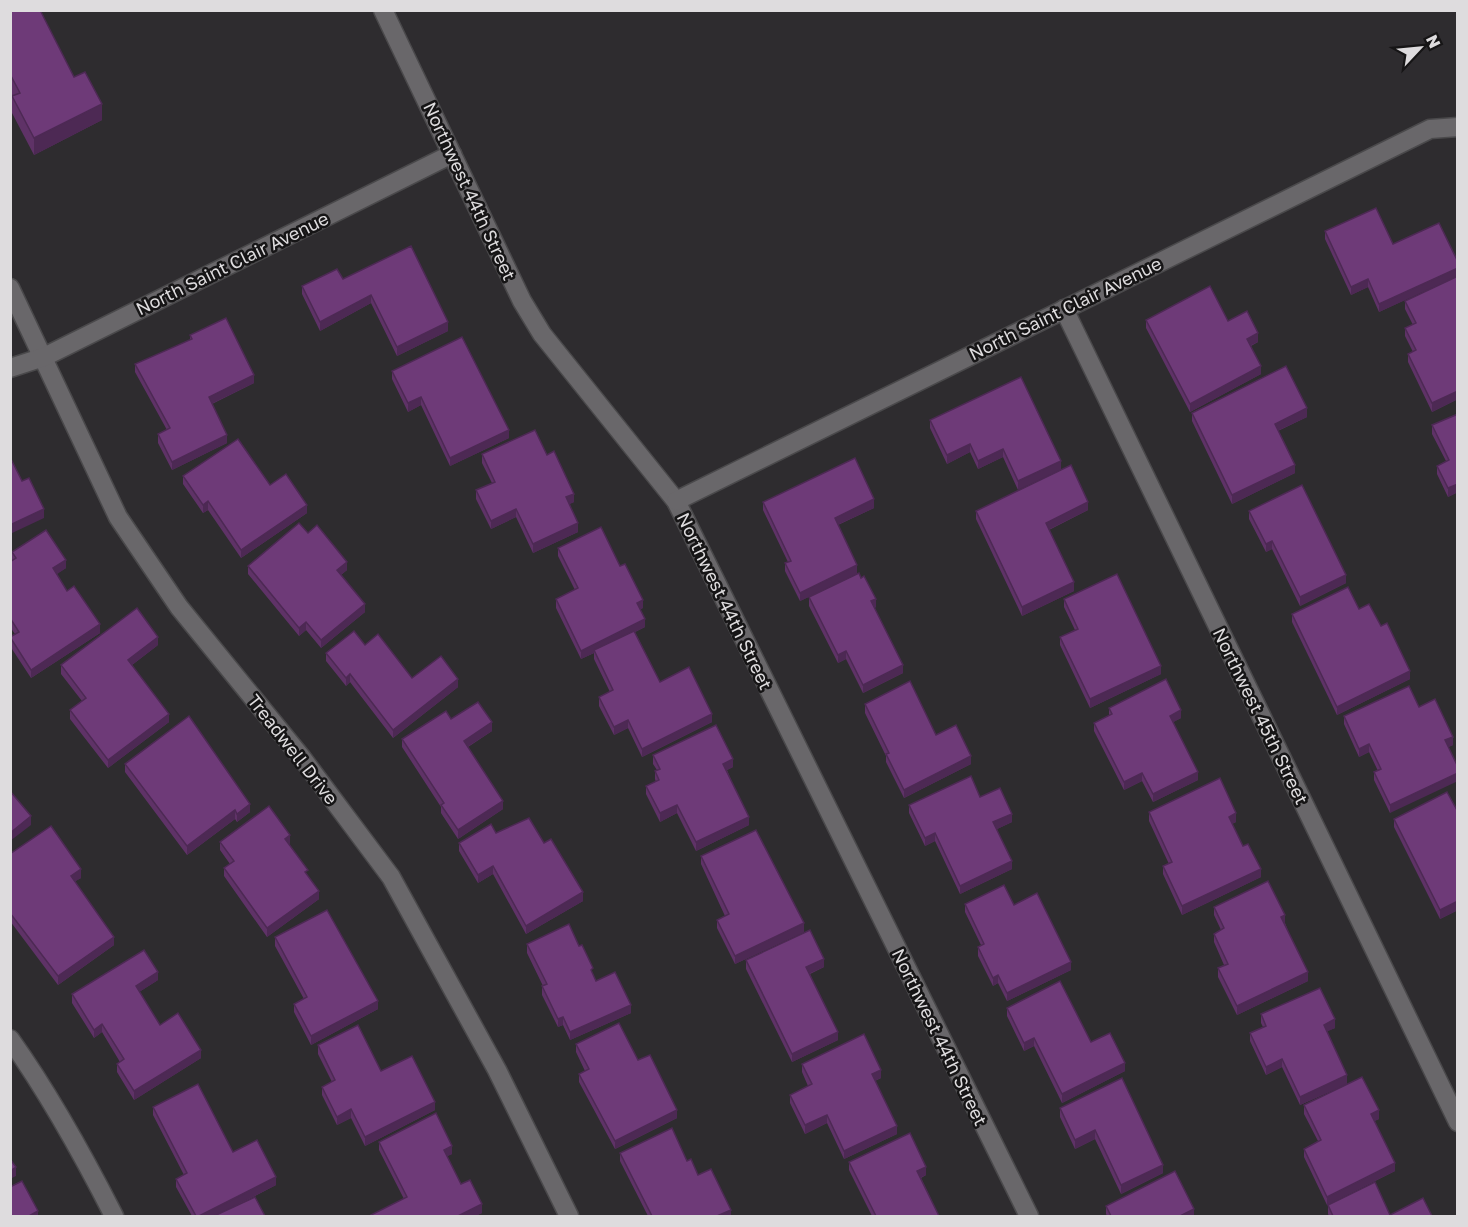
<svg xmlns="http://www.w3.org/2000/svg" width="1468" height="1227" font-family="'Golos Text',sans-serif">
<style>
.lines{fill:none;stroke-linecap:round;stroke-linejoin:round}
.street-casing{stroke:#4a494b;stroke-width:21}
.street{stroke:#69676a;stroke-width:18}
.wall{fill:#5f3267}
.shaded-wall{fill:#4d2954}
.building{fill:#6e3a78;stroke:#4d2954;stroke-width:1.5}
.labels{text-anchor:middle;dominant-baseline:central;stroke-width:5;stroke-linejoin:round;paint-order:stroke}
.street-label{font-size:18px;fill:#dedcde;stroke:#161516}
</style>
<rect width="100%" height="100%" fill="#2e2c2f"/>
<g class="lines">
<g class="street-casing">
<g id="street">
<polyline points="383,10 522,301 542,334 676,501 1029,1216"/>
<polyline points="10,288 118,517 179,607 302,758 391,877 497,1070 569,1216"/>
<polyline points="1064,309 1458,1122"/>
<polyline points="10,368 44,357 452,154"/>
<polyline points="676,501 1430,129 1458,127"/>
<path d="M 10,1039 C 50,1095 83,1155 114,1216"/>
</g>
</g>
<use href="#street" class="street"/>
</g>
<g class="wall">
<polygon points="10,11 74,77 102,120 34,155 12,113 12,96 13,96 10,91"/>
<polygon points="1325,231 1393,244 1458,262 1458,399 1432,412 1408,362 1408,354 1413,352 1405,336 1405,328 1413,325 1405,309 1405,301 1452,278 1379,312 1368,287 1351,295 1325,239"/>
<polygon points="343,279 448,331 397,356 371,303 320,331 302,294 302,286"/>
<polygon points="1146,320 1228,321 1258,342 1251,346 1261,374 1190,412 1146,328"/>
<polygon points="190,335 254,383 212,404 227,443 172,470 158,443 158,434 167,430 135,372 135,364 190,340"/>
<polygon points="392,371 509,438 450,466 421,405 408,412 392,379"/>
<polygon points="1021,377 1018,490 1003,457 978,469 970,452 947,464 930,428 930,420"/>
<polygon points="1192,413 1307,417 1278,431 1295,473 1232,504 1192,421"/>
<polygon points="1458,414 1458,492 1448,497 1437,474 1437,466 1446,461 1432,434 1432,425"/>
<polygon points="482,454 547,455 574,502 569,504 578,532 533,553 516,517 491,529 476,499 476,490 492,483 482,463"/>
<polygon points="183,476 270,485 307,513 241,558 208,510 203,513 183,484"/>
<polygon points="763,502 874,508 838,525 857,574 800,601 785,571 785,563 788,562 763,510"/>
<polygon points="1088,510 1049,530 1074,591 1022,616 976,519 976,511"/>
<polygon points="1249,511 1346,583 1300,606 1272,549 1266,552 1249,519"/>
<polygon points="308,533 347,570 341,575 365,612 321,648 306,630 299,636 248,574 248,566"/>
<polygon points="558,548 620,566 643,608 640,609 645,627 635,632 660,682 712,722 642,757 628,728 614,735 599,706 599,697 610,692 594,659 594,653 581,659 556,608 556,599 575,590 558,556"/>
<polygon points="12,552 66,568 56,574 67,591 100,633 31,678 10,646 10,637 15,634 10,627 10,562 12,561"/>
<polygon points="809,597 876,607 874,608 903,673 863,693 846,659 838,663 809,606"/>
<polygon points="1064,599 1161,674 1090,708 1060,645 1060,637 1075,630 1064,607"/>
<polygon points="1359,609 1381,626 1410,679 1337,715 1292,622 1292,614"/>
<polygon points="158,645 132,665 169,722 108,768 70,719 70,710 82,701 61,674 61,665"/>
<polygon points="365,645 412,678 458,687 393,738 350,682 346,686 326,661 326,653"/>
<polygon points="865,704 936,735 971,764 904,798 886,762 886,756 865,713"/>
<polygon points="1419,707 1453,745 1448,747 1390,813 1374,780 1374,772 1378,771 1369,752 1359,757 1344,724 1344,716"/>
<polygon points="1109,708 1181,718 1173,722 1198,780 1153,802 1142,781 1124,790 1094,731 1094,723 1109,716"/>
<polygon points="451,719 492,731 468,747 503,809 458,839 441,813 441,807 402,747 402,739"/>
<polygon points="653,755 733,767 727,770 749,825 696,851 677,813 660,822 646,794 646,786 656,782 655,779 655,771 657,770 653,764"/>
<polygon points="125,764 250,812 237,822 235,819 187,855 125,772"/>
<polygon points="980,797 1012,822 997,829 1012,869 960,894 935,841 925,846 909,813 909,805"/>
<polygon points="1149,812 1236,822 1232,824 1243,846 1261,877 1182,915 1163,874 1163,866 1169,864 1149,821"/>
<polygon points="1458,812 1458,910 1440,919 1394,827 1394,819"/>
<polygon points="496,833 544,843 583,901 526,934 493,874 478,883 459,851 459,843"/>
<polygon points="220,842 290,843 289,844 308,876 319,899 267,937 224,876 224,868 230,864 220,850"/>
<polygon points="10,854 81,878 75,881 114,945 58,985 10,921"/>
<polygon points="701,856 804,932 735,964 717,928 717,920 725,916 701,864"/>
<polygon points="965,904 1014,905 1071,970 1007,1001 998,983 993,986 978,956 978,947 981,945 965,912"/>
<polygon points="1214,907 1285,923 1308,981 1237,1015 1218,977 1218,968 1224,965 1214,942 1214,934 1221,930 1214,915"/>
<polygon points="275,937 378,1009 311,1045 294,1012 294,1004 304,999 275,946"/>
<polygon points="527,944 593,974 596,981 631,1013 570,1040 563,1025 558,1027 542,995 542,986 543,986 527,953"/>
<polygon points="746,960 824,967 810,974 838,1040 792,1062 746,969"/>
<polygon points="158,980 139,992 160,1025 201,1058 134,1100 117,1072 117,1064 120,1062 102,1032 94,1038 72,1003 72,994"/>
<polygon points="1007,1008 1091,1042 1125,1071 1062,1103 1034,1046 1024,1051 1007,1016"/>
<polygon points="1261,1014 1335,1028 1327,1031 1347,1084 1300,1105 1282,1067 1266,1075 1250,1041 1250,1033 1263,1027 1261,1023"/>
<polygon points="576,1044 638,1060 677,1118 615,1149 579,1082 579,1074 585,1071 576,1052"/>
<polygon points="318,1045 381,1071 435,1110 365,1146 351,1118 337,1125 322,1095 322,1087 332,1082 318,1054"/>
<polygon points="802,1064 881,1078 875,1081 897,1134 844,1159 827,1123 805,1134 790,1103 790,1095 808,1086 802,1072"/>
<polygon points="1304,1105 1379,1119 1374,1121 1395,1171 1327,1205 1304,1157 1304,1149 1318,1141 1304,1114"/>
<polygon points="153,1107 233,1152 276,1185 228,1210 265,1216 192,1216 176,1187 176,1179 184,1175 153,1115"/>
<polygon points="1060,1108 1163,1173 1121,1194 1095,1139 1075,1149 1060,1117"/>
<polygon points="379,1142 452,1154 447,1156 461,1184 482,1213 475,1216 371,1216 371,1215 404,1199 379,1150"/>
<polygon points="620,1153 687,1161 731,1216 648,1216 620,1161"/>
<polygon points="849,1162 926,1175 921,1178 939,1216 872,1216 849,1170"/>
<polygon points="1328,1205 1390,1215 1432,1216 1329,1216 1328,1214"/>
<polygon points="1106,1206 1194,1216 1107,1216 1106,1214"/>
</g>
<g class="shaded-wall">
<polygon points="102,104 102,120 34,155 34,138"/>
<polygon points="1458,268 1458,276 1379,312 1379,304"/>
<polygon points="1368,279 1368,287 1351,295 1351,287"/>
<polygon points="371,295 371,303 320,331 320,322"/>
<polygon points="448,322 448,331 397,356 397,347"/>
<polygon points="1258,333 1258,342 1247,347 1247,339"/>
<polygon points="1261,366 1261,374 1190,412 1190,404"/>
<polygon points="254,375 254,383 209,405 209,397"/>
<polygon points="1458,391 1458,399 1432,412 1432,403"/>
<polygon points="421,397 421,405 408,412 408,403"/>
<polygon points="1307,408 1307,417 1275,432 1275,424"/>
<polygon points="509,430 509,438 450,466 450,458"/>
<polygon points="227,435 227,443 172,470 172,462"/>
<polygon points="970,444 970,452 947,464 947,455"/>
<polygon points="1003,449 1003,457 978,469 978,461"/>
<polygon points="1061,461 1061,470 1018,490 1018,481"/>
<polygon points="1295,465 1295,473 1232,504 1232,495"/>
<polygon points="1458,484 1458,492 1448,497 1448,488"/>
<polygon points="574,494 574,502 566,506 566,497"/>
<polygon points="874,499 874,508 835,526 835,518"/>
<polygon points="208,501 208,510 203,513 203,505"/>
<polygon points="1088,502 1088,510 1046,531 1046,523"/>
<polygon points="307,505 307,513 241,558 241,550"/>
<polygon points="44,509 44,518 10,534 10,525"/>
<polygon points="516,509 516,517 491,529 491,521"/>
<polygon points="578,523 578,532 533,553 533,544"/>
<polygon points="1272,541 1272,549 1266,552 1266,544"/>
<polygon points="66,560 66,568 53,577 53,568"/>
<polygon points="347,562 347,570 337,578 337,570"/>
<polygon points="857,565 857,574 800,601 800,593"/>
<polygon points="1346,575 1346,583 1300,606 1300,597"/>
<polygon points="1074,582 1074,591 1022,616 1022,607"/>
<polygon points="876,599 876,607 871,610 871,601"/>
<polygon points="643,600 643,608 637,611 637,603"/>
<polygon points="365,604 365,612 321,648 321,640"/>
<polygon points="645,619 645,627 594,652 594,650 594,653 581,659 581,651"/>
<polygon points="306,622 306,630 299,636 299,628"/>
<polygon points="100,624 100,633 31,678 31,670"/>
<polygon points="158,637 158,645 128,668 128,660"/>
<polygon points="846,651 846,659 838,663 838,655"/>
<polygon points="903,665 903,673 863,693 863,685"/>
<polygon points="1161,666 1161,674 1090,708 1090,699"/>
<polygon points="1410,671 1410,679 1337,715 1337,707"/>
<polygon points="350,674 350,682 346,686 346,678"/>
<polygon points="458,679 458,687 393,738 393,730"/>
<polygon points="1181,710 1181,718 1170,724 1170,716"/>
<polygon points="169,714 169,722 108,768 108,760"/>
<polygon points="712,714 712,722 642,757 642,749"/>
<polygon points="628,720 628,728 614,735 614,727"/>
<polygon points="492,722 492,731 464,749 464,741"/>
<polygon points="1453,737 1453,745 1445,749 1445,740"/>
<polygon points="1369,744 1369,752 1359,757 1359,749"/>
<polygon points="971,756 971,764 904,798 904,790"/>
<polygon points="733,759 733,767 723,772 723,764"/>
<polygon points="1198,772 1198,780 1153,802 1153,794"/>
<polygon points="1142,773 1142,781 1124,790 1124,782"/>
<polygon points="1458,773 1458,781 1390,813 1390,805"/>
<polygon points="503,801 503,809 458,839 458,830"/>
<polygon points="250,804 250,812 237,822 237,814"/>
<polygon points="677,805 677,813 660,822 660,813"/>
<polygon points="235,810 235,819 187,855 187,846"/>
<polygon points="1236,813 1236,822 1229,825 1229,817"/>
<polygon points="1012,814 1012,822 993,831 993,822"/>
<polygon points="31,816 31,825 10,841 10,833"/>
<polygon points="749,817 749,825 696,851 696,842"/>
<polygon points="935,833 935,841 925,846 925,838"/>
<polygon points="290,835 290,843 285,847 285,839"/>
<polygon points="1012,861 1012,869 960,894 960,886"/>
<polygon points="493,866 493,874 478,883 478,875"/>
<polygon points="81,869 81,878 71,884 71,876"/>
<polygon points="1261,869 1261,877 1182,915 1182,906"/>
<polygon points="319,891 319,899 267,937 267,928"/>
<polygon points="583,892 583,901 526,934 526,926"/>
<polygon points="1458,901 1458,910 1440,919 1440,910"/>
<polygon points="1285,915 1285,923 1281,925 1281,917"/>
<polygon points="804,923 804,932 735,964 735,956"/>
<polygon points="114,937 114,945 58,985 58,976"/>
<polygon points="824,959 824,967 806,975 806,967"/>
<polygon points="1071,962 1071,970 1007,1001 1007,993"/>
<polygon points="158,972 158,980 136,994 136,986"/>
<polygon points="1308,972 1308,981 1237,1015 1237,1006"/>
<polygon points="998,975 998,983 993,986 993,978"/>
<polygon points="378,1001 378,1009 311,1045 311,1036"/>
<polygon points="631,1005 631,1013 570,1040 570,1032"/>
<polygon points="563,1017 563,1025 558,1027 558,1019"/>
<polygon points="1335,1019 1335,1028 1324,1033 1324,1025"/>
<polygon points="102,1024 102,1032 94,1038 94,1030"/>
<polygon points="838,1032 838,1040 792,1062 792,1054"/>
<polygon points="1034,1038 1034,1046 1024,1051 1024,1043"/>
<polygon points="201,1050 201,1058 134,1100 134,1091"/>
<polygon points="1282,1059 1282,1067 1266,1075 1266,1067"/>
<polygon points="1125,1063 1125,1071 1062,1103 1062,1094"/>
<polygon points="881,1070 881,1078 872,1082 872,1074"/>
<polygon points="1347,1075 1347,1084 1300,1105 1300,1097"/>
<polygon points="435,1102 435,1110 365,1146 365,1137"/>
<polygon points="351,1109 351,1118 337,1125 337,1117"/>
<polygon points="677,1110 677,1118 615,1149 615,1141"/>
<polygon points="1379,1110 1379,1119 1371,1123 1371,1114"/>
<polygon points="827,1115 827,1123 805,1134 805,1125"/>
<polygon points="897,1126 897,1134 844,1159 844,1151"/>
<polygon points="1095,1130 1095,1139 1075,1149 1075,1140"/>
<polygon points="452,1146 452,1154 444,1158 444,1150"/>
<polygon points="1395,1163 1395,1171 1327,1205 1327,1197"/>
<polygon points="1163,1165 1163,1173 1121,1194 1121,1185"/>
<polygon points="16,1167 16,1176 10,1179 10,1171"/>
<polygon points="926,1167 926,1175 917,1179 917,1171"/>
<polygon points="276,1177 276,1185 215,1216 199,1216"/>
<polygon points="482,1204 482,1213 475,1216 458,1216"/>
<polygon points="1194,1209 1194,1216 1180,1216"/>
<polygon points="731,1210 731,1216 717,1216"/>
<polygon points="38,1211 38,1216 29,1216"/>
</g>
<g class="building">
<polygon points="40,10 74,77 85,72 102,104 34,138 12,96 20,93 10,74 10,11"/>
<polygon points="1376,208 1393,244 1439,223 1458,262 1458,268 1379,304 1368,279 1351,287 1325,231"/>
<polygon points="411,246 448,322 397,347 371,295 320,322 302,286 337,269 343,279"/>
<polygon points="1458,276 1458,391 1432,403 1408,354 1416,350 1405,328 1416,323 1405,301"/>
<polygon points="1210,286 1228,321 1247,311 1258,333 1247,339 1261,366 1190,404 1146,320"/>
<polygon points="226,318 254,375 209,397 227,435 172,462 158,434 170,428 135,364 192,339 190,335"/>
<polygon points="462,337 509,430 450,458 421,397 408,403 392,371"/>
<polygon points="1286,366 1307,408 1275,424 1295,465 1232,495 1192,413"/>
<polygon points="1021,377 1061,461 1018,481 1003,449 978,461 970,444 947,455 930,420"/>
<polygon points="1458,414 1458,484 1448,488 1437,466 1449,460 1432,425"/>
<polygon points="535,430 547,455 554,451 574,494 566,497 578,523 533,544 516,509 491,521 476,490 495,482 482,454"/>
<polygon points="238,439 270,485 286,474 307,505 241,550 208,501 203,505 183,476"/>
<polygon points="10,457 22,481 29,478 44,509 10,525"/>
<polygon points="855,458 874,499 835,518 857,565 800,593 785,563 791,561 763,502"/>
<polygon points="1071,465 1088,502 1046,523 1074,582 1022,607 976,511"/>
<polygon points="1302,485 1346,575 1300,597 1272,541 1266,544 1249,511"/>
<polygon points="299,523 308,533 317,525 347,562 337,570 365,604 321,640 306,622 299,628 248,566"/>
<polygon points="601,527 620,566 625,564 643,600 637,603 645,619 581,651 556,599 578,588 558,548"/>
<polygon points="46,530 66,560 53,568 67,591 74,586 100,624 31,670 10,637 19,632 10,618 10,562 16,558 12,552"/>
<polygon points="859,573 861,578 864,576 876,599 871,601 903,665 863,685 846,651 838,655 809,597"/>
<polygon points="1117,574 1161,666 1090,699 1060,637 1078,629 1064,599"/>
<polygon points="1348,587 1359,609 1369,604 1381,626 1387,623 1410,671 1337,707 1292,614"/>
<polygon points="137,608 158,637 128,660 169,714 108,760 70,710 86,698 61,665"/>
<polygon points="354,631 365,645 378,634 412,678 441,656 458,679 393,730 350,674 346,678 326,653"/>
<polygon points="634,631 660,682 689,667 712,714 642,749 628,720 614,727 599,697 613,690 594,650"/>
<polygon points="1166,679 1181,710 1170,716 1198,772 1153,794 1142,773 1124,782 1094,723 1112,714 1109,708"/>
<polygon points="910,681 936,735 956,725 971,756 904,790 886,754 889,753 865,704"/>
<polygon points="1409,686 1419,707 1435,699 1453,737 1445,740 1458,767 1458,773 1390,805 1374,772 1381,769 1369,744 1359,749 1344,716"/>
<polygon points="478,702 492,722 464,741 503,801 458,830 441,805 444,803 402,739 446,711 451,719"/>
<polygon points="189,716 250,804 237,814 235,810 187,846 125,764"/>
<polygon points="716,725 733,759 723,764 749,817 696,842 677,805 660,813 646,786 659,780 655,771 660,769 653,755"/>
<polygon points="971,776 980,797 1000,788 1012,814 993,822 1012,861 960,886 935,833 925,838 909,805"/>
<polygon points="1220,778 1236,813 1229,817 1243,846 1248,844 1261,869 1182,906 1163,866 1172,862 1149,812"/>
<polygon points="10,791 31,816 10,833"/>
<polygon points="1447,792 1458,812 1458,901 1440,910 1394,819"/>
<polygon points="269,806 290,835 285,839 308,870 305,872 319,891 267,928 224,868 234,861 220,842"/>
<polygon points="529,818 544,843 551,839 583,892 526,926 493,866 478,875 459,843 491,824 496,833"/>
<polygon points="51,826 81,869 71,876 114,937 58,976 10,913 10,854"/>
<polygon points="756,830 804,923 735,956 717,920 729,914 701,856"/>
<polygon points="1268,881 1285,915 1281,917 1308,972 1237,1006 1218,968 1228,964 1214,934 1224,928 1214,907"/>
<polygon points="1004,885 1014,905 1037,893 1071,962 1007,993 998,975 993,978 978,947 984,944 965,904"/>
<polygon points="327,910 378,1001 311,1036 294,1004 307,997 275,937"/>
<polygon points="569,924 579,946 582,945 593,968 591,970 596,981 615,972 631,1005 570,1032 563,1017 558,1019 542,986 547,984 527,944"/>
<polygon points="810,930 824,959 806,967 838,1032 792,1054 746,960"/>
<polygon points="144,950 158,972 136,986 160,1025 178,1013 201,1050 134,1091 117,1064 124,1059 102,1024 94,1030 72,994"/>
<polygon points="1060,981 1091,1042 1110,1033 1125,1063 1062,1094 1034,1038 1024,1043 1007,1008"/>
<polygon points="1320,988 1335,1019 1324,1025 1347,1075 1300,1097 1282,1059 1266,1067 1250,1033 1266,1026 1261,1014"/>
<polygon points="619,1023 638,1060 650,1055 677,1110 615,1141 579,1074 589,1069 576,1044"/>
<polygon points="358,1025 381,1071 412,1056 435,1102 365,1137 351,1109 337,1117 322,1087 335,1080 318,1045"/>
<polygon points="864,1034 881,1070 872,1074 897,1126 844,1151 827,1115 805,1125 790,1095 812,1084 802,1064"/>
<polygon points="1362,1077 1379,1110 1371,1114 1395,1163 1327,1197 1304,1149 1321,1140 1304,1105"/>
<polygon points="1122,1078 1163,1165 1121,1185 1095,1130 1075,1140 1060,1108"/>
<polygon points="198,1084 233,1152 257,1140 276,1177 199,1216 196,1216 176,1179 187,1173 153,1107"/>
<polygon points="436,1113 452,1146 444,1150 461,1184 470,1180 482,1204 458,1216 372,1216 371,1215 407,1197 379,1142"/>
<polygon points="672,1128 687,1161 691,1159 698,1175 711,1169 731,1210 717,1216 652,1216 620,1153"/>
<polygon points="910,1133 926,1167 917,1171 939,1216 876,1216 849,1162"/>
<polygon points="10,1159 16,1167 10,1171"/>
<polygon points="1175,1171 1194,1209 1180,1216 1111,1216 1106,1206"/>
<polygon points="22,1181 38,1211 29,1216 10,1216 10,1187"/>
<polygon points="1375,1182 1390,1215 1423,1198 1432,1216 1333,1216 1328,1205"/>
<polygon points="255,1197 265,1216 214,1216"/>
</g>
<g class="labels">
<g class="street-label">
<text transform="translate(470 191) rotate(65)">Northwest 44th Street</text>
<text transform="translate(232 263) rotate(-26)">North Saint Clair Avenue</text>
<text transform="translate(1065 308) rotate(-26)">North Saint Clair Avenue</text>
<text transform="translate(725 601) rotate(64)">Northwest 44th Street</text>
<text transform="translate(1261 716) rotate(64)">Northwest 45th Street</text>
<text transform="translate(293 749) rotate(52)">Treadwell Drive</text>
<text transform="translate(940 1037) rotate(64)">Northwest 44th Street</text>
</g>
</g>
<rect width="1468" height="1227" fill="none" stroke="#dedcde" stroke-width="24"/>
<g transform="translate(1420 48) rotate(64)" stroke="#161516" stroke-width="4.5" paint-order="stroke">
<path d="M0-4.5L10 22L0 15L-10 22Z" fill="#dedcde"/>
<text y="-9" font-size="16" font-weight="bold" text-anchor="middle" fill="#dedcde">N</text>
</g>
</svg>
